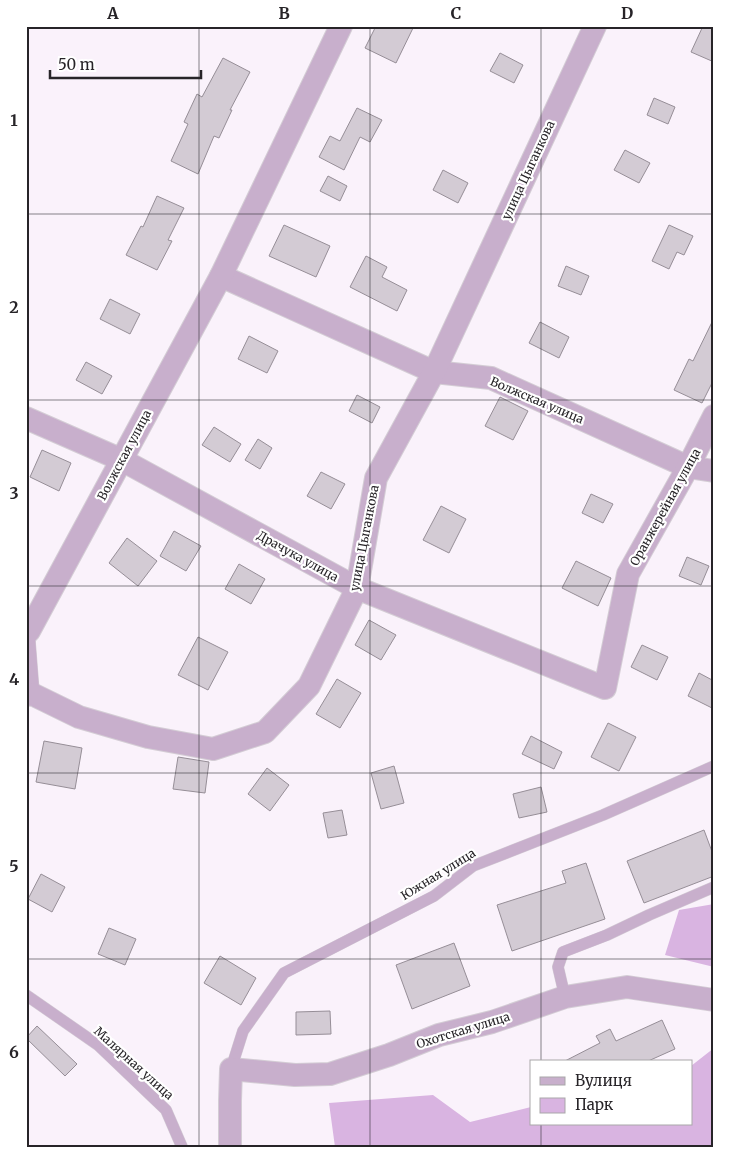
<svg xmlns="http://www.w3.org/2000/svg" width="740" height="1173" font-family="Merriweather,serif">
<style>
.green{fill:#d9b4e1}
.building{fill:#d3cbd4;stroke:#968e97}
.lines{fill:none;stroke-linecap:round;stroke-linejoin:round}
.lane-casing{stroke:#d4cdd5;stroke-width:12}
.street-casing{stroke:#d4cdd5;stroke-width:24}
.lane{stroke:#c8afcc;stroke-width:11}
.street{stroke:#c8afcc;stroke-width:22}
.grid{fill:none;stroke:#272428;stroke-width:1;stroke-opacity:0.55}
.labels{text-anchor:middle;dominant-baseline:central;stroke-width:4.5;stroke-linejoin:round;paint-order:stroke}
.street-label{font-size:12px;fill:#272428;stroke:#fff}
.neatline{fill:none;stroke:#272428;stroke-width:2}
.grid-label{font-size:16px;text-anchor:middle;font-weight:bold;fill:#272428}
</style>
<rect width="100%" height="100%" fill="#faf2fb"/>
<g class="green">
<polygon points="714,904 714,967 665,955 679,910"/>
<polygon points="714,1048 714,1147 335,1147 329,1103 433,1095 470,1122 531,1107 531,1124 691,1124 691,1066"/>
</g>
<g class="building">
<polygon points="376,26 414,26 396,63 365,48"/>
<polygon points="703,26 714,26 714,62 691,52"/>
<polygon points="500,53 523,65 514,83 490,71"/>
<polygon points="223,58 250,72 230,110 232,110 219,138 214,136 198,174 171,161 188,124 184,122 197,94 202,97"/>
<polygon points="654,98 675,107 668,124 647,115"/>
<polygon points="357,108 382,120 370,142 360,137 344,170 319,157 330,136 340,141"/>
<polygon points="625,150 650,163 639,183 614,170"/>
<polygon points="443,170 468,183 458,203 433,190"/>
<polygon points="328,176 347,186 340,201 320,191"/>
<polygon points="157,196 184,208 168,240 172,241 157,270 126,255 141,226 143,227"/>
<polygon points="284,225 330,246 316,277 269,256"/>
<polygon points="669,225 693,236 684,255 677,252 669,269 652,261"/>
<polygon points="366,256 387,267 382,277 407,290 397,311 350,287"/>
<polygon points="566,266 589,276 581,295 558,286"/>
<polygon points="110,299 140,314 130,334 100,319"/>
<polygon points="714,318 714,379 702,403 674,390 689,359 693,361"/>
<polygon points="540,322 569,337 559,358 529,343"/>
<polygon points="249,336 278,351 267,373 238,359"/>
<polygon points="86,362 112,376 102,394 76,380"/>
<polygon points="357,395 380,407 372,423 349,411"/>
<polygon points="500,397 528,411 513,440 485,426"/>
<polygon points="214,427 241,444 230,462 202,445"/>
<polygon points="258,439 272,448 260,469 245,460"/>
<polygon points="42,450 71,463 59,491 30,477"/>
<polygon points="321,472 345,484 331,509 307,496"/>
<polygon points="591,494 613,504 603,523 582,513"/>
<polygon points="441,506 466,519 449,553 423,540"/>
<polygon points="174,531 201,546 186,571 160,556"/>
<polygon points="127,538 157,561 138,586 109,563"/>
<polygon points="687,557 709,566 701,585 679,576"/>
<polygon points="576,561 611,578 598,606 562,588"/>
<polygon points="239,564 265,579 251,604 225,589"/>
<polygon points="369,620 396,635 381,660 355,645"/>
<polygon points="198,637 228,652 208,690 178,675"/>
<polygon points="642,645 668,657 657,680 631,667"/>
<polygon points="699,673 714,681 714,709 688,696"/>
<polygon points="337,679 361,693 340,728 316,714"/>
<polygon points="608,723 636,737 619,771 591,757"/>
<polygon points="531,736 562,752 554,769 522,754"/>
<polygon points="44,741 82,748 75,789 36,782"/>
<polygon points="178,757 209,762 205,793 173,789"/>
<polygon points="394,766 404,803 381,809 371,773"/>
<polygon points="267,768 289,785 270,811 248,794"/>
<polygon points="541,787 547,812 519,818 513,794"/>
<polygon points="342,810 347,835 328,838 323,813"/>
<polygon points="704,830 714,857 714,876 644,903 627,861"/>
<polygon points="586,863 605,919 512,951 497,905 566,883 562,871"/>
<polygon points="41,874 65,887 52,912 28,899"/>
<polygon points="109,928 136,939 125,965 98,954"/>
<polygon points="454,943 470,986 412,1009 396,965"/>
<polygon points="220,956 256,978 241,1005 204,983"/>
<polygon points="330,1011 331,1034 296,1035 296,1012"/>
<polygon points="662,1020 675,1049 646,1062 563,1062 600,1043 596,1036 610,1029 616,1041"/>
<polygon points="37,1026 77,1064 65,1076 26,1038"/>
</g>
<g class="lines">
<g class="lane-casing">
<g id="lane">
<polyline points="29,631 34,695"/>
<polyline points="26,995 98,1045 166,1110 182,1147"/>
<polyline points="565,997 558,967 563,952 607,935 649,915 714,887"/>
<polyline points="231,1069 243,1031 284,973 434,896 473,866 603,815 714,766"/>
</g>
</g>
<g class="street-casing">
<g id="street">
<polyline points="221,276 434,372 491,378 688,467 714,471"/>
<polyline points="26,418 122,460 357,588 605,688 628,574 688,467 714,416"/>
<polyline points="26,634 29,631 221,276 341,26"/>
<polyline points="26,694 34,695 79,717 148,737 213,749 265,732 309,686 357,588 376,478 434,372 595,26"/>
<polyline points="230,1147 230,1101 231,1069 295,1075 330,1074 389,1055 439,1035 492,1022 565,997 627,987 714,1000"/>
</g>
</g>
<use href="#lane" class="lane"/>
<use href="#street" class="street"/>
</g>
<path class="grid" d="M 199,26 L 199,1147M 370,26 L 370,1147M 541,26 L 541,1062M 26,214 L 714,214M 26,400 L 714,400M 26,586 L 714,586M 26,773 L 714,773M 26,959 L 714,959M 541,1124 L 541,1147"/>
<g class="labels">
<g class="street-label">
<text transform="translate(528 170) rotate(-65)">улица Цыганкова</text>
<text transform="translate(537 400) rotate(23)">Волжская улица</text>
<text transform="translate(124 455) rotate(-62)">Волжская улица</text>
<text transform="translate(665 507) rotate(-61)">Оранжерейная улица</text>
<text transform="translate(364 538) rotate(-79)">улица Цыганкова</text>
<text transform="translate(298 556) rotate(29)">Драчука улица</text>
<text transform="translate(438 874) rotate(-32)">Южная улица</text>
<text transform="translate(463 1030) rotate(-17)">Охотская улица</text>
<text transform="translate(134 1063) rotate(42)">Малярная улица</text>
</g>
</g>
<rect width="740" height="1173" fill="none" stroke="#ffffff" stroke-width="55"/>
<rect x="530" y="1060" width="162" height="65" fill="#ffffff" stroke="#a9a7a9"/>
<rect x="540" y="1077" width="25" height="8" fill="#c8afcc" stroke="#a9a7a9"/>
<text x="575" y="1086" font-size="15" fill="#272428">Вулиця</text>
<rect x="540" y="1098" width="25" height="15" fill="#d9b4e1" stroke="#a9a7a9"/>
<text x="575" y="1110" font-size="15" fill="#272428">Парк</text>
<path d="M50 70v8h151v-8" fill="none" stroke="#272428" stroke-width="2.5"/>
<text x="58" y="70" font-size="15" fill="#272428" stroke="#ffffff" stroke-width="4" paint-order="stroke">50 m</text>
<rect x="28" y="28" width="684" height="1118" class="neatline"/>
<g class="grid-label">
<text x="113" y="19">A</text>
<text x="284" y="19">B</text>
<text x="456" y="19">C</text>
<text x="627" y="19">D</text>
<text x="14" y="126">1</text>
<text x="14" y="313">2</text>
<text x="14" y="499">3</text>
<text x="14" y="685">4</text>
<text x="14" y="872">5</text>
<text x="14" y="1058">6</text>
</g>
</svg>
